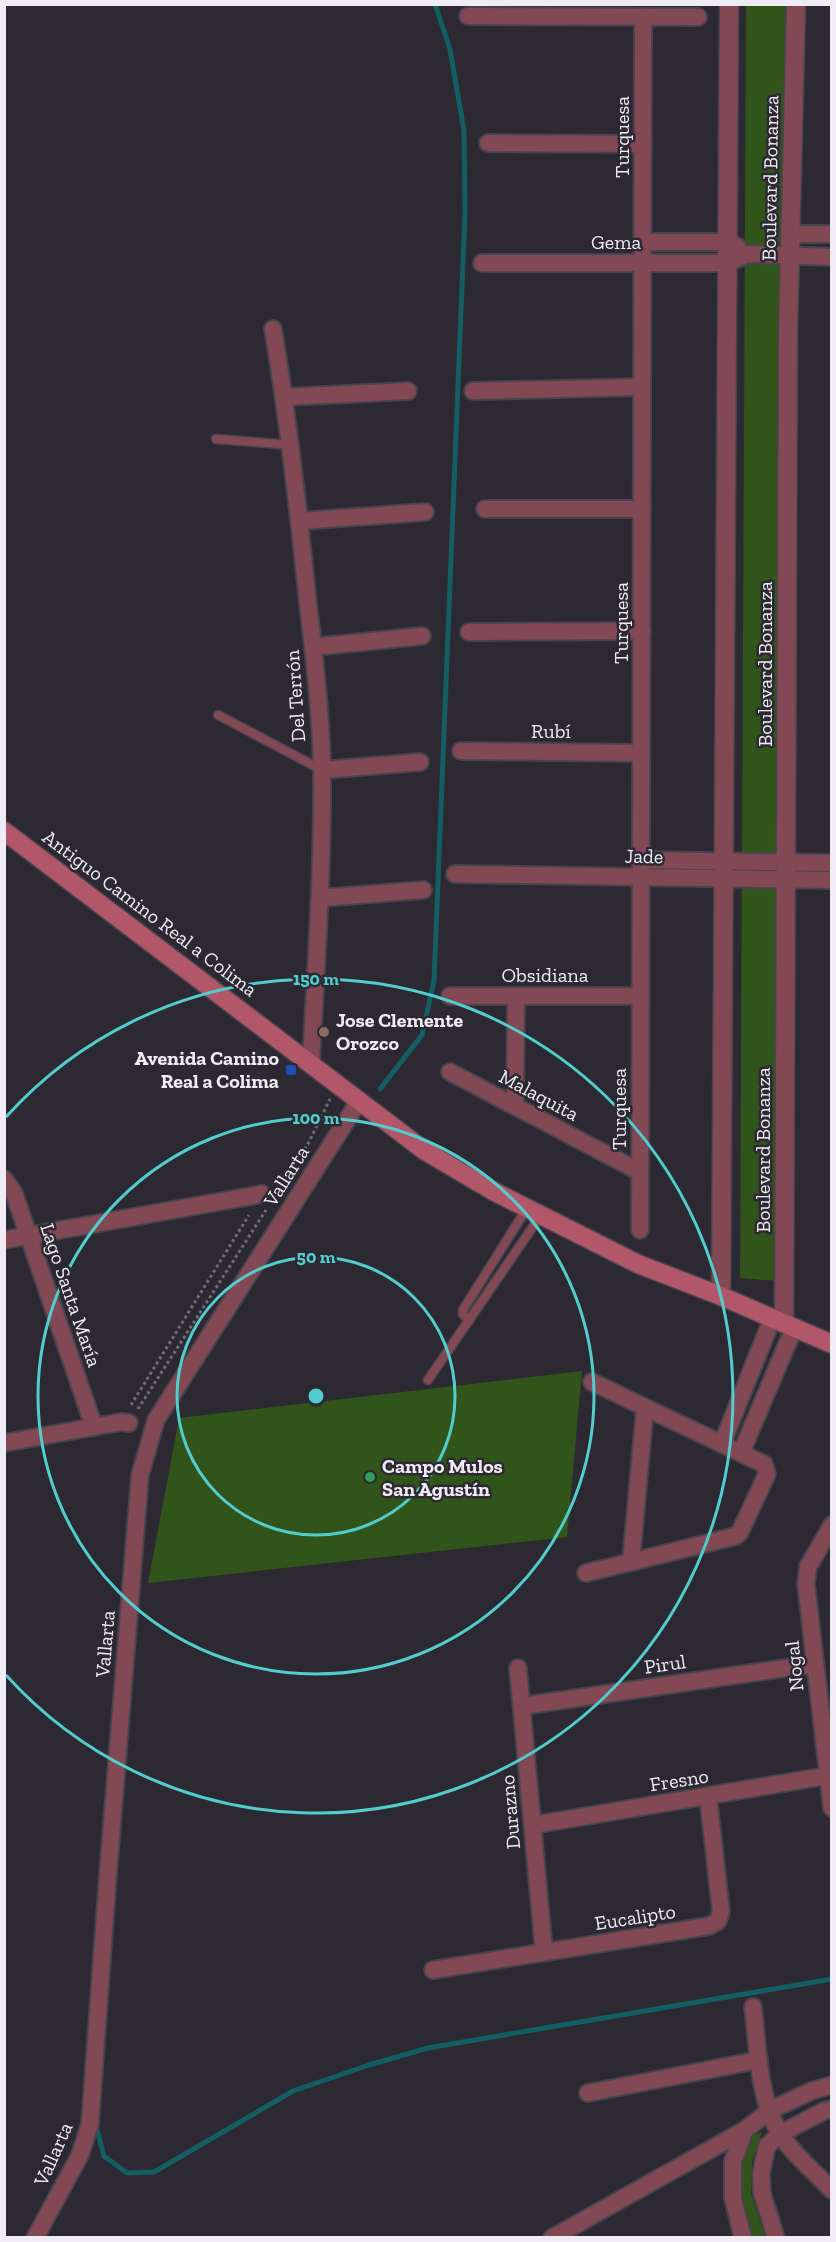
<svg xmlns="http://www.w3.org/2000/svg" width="836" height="2242" font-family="'Zilla Slab',serif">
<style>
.green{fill:#31541a}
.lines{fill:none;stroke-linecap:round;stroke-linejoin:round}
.stream{stroke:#125e63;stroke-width:5}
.service-casing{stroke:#47444d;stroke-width:11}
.minor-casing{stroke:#47444d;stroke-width:20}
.tertiary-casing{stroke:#47444d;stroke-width:21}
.secondary-casing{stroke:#47444d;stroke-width:21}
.path{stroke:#6f6c75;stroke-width:3;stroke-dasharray:3 3;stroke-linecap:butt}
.service{stroke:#824853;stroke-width:8}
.minor{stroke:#824853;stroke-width:16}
.tertiary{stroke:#824853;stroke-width:18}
.secondary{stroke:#b25669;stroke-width:18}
.ring{fill:none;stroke:#52cdce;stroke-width:3}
.education-dot{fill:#8d6e63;stroke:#2c2932;stroke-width:2}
.transit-dot{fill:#1a4fb4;stroke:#2c2932;stroke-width:2}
.leisure-dot{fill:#2e9e5b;stroke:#2c2932;stroke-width:2}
.labels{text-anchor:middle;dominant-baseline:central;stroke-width:5;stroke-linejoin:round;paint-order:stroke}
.street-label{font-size:20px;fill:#efecf3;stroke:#2c2932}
.poi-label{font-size:20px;font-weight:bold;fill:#efecf3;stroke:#2c2932;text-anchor:start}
.centre{fill:#52cdce;stroke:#2c2932;stroke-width:3}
.ring-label{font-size:18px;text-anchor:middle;font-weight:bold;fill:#52cdce;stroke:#2c2932;stroke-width:5;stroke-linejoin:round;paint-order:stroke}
</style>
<rect width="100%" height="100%" fill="#2c2932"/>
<g class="green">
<polygon points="786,4 778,1281 740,1278 746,5"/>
<polygon points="582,1371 567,1537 148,1583 179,1418"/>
<polygon points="762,2132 752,2162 751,2193 765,2237 749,2237 737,2196 737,2163 745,2139"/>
</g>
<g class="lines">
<g class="stream">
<polyline points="380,1089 422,1035 434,981 465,212 464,131 450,49 435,4"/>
<polyline points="96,2126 104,2156 127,2173 154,2172 293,2091 369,2065 428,2048 832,1979"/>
</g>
<g class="service-casing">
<g id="service">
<polyline points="216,439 290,445"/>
<polyline points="218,715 322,770"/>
<polyline points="469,1321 463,1314 463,1310 527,1208"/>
<polyline points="428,1380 541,1215"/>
</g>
</g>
<g class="minor-casing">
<g id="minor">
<polyline points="468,16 698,17"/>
<polyline points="488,143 643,144"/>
<polyline points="791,234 832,234"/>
<polyline points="642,242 728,242 738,247"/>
<polyline points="482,263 727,263 748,254 832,257"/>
<path d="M 273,329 C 288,417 298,506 307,595 C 314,653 321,713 322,771 C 323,868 316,965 311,1062"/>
<polyline points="473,391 642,387"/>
<polyline points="284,397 408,391"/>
<polyline points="485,509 642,509"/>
<polyline points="300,521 425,512"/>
<polyline points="469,632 642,631"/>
<polyline points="313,647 422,636"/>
<polyline points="461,751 641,753"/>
<polyline points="322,770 420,762"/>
<polyline points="641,860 832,863"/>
<polyline points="455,874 832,880"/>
<polyline points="320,898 423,890"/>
<polyline points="450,996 640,996"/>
<polyline points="450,1072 640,1172"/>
<polyline points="515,1106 516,996"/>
<polyline points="4,1179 14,1193 94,1427"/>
<polyline points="640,1230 643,17"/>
<polyline points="4,1240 262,1194"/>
<polyline points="592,1382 764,1464 767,1474 740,1532 736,1536 631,1562"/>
<polyline points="4,1443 104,1425 121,1422 129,1423"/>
<polyline points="722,1444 772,1319"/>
<polyline points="741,1453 794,1328"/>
<polyline points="832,1525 808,1567 806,1584 832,1808"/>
<polyline points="586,1573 631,1562 645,1408"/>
<polyline points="518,1668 544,1952"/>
<polyline points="522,1706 814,1664"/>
<polyline points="533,1825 832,1775"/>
<polyline points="433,1970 709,1926 718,1921 721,1911 708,1796"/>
<path d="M 753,2007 C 758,2048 758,2096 779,2132 C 788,2149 817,2175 832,2190"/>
<polyline points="588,2093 759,2060"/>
<polyline points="35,2238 80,2155 90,2124 108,1874 140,1475 156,1420 359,1101"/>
<polyline points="552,2238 745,2130 769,2111 811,2091 832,2085"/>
<polyline points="743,2238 733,2198 733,2161 745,2130"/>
<polyline points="776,2238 762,2193 761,2174 767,2146 780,2134 824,2111 832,2109"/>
</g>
</g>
<g class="tertiary-casing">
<g id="tertiary">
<polyline points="721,1296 729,4"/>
<polyline points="784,1324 788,330 796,4"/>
</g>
</g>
<g class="secondary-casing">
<polyline id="secondary" points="4,831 425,1151 493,1191 638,1264 721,1296 832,1344"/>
</g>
<g class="path">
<polyline points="279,1190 309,1142 330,1099"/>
<polyline points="131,1405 249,1215"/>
<polyline points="138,1409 266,1210"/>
</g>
<use href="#service" class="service"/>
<use href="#minor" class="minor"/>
<use href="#tertiary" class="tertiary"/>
<use href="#secondary" class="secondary"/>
</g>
<g class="ring">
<circle cx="316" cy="1396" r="139"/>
<circle cx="316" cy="1396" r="278"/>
<path d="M6 1117A417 417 0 1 1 6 1675"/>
</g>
<circle class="education-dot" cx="324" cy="1032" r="6"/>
<rect class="transit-dot" x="285" y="1064" width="12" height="12" rx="3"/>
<circle class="leisure-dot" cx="370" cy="1477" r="6"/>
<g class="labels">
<g class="street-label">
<text transform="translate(622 137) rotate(-90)">Turquesa</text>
<text transform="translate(770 178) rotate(-89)">Boulevard Bonanza</text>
<text x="616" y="242">Gema</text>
<text transform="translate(621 623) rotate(-90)">Turquesa</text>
<text transform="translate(765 664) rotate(-90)">Boulevard Bonanza</text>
<text transform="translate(295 696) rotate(-94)">Del Terrón</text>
<text x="551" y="731">Rubí</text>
<text transform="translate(644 856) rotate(1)">Jade</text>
<text transform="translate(150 913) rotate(37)">Antiguo Camino Real a Colima</text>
<text x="545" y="975">Obsidiana</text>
<text transform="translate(539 1095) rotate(28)">Malaquita</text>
<text transform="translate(619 1109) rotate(-90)">Turquesa</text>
<text transform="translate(763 1150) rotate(-90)">Boulevard Bonanza</text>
<text transform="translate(286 1176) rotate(-58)">Vallarta</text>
<text transform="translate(71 1295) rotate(71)">Lago Santa María</text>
<text transform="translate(105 1644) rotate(-85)">Vallarta</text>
<text transform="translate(665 1664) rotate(-8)">Pirul</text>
<text transform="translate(794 1666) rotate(-96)">Nogal</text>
<text transform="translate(679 1780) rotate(-9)">Fresno</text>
<text transform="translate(510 1812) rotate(-95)">Durazno</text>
<text transform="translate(635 1917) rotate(-9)">Eucalipto</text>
<text transform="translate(53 2154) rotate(-66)">Vallarta</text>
</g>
<g class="poi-label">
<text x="336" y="1020">Jose Clemente<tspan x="336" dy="23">Orozco</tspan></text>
<text x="279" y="1058" text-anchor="end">Avenida Camino<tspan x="279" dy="23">Real a Colima</tspan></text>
<text x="382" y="1466">Campo Mulos<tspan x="382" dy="23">San Agustín</tspan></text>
</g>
</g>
<circle cx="316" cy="1396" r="9" class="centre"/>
<g class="ring-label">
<text x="316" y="985">150 m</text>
<text x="316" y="1124">100 m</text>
<text x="316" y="1263">50 m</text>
</g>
<rect width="836" height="2242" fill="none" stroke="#efecf3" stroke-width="12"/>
</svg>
